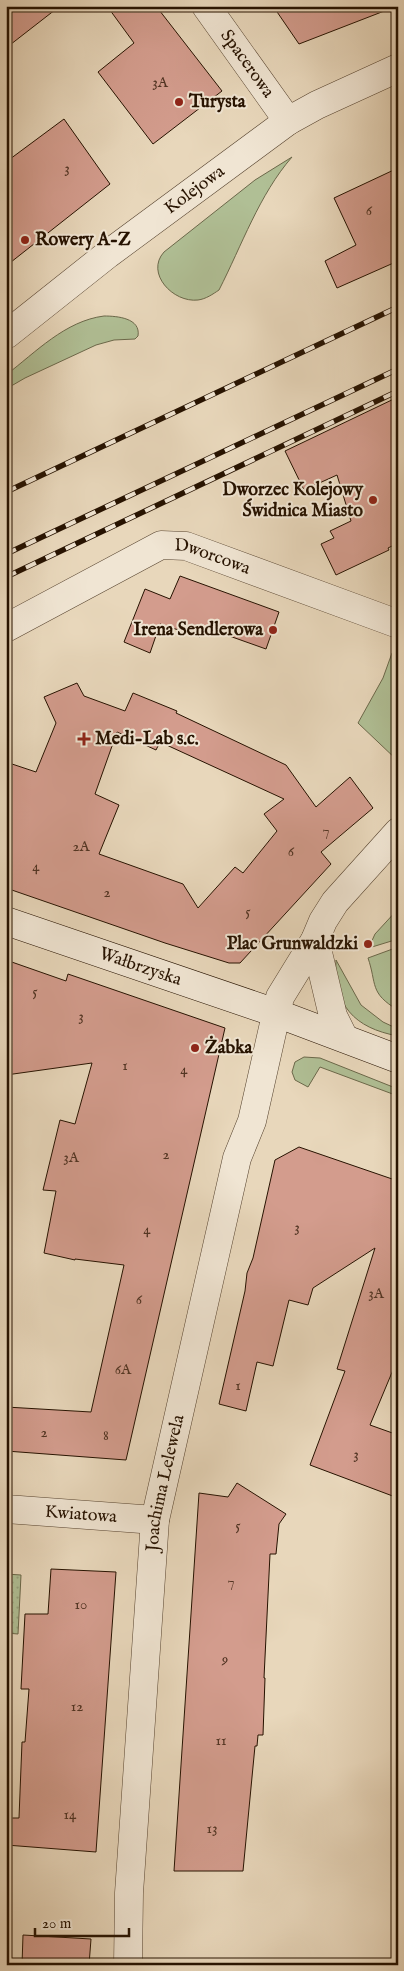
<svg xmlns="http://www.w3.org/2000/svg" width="404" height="1971" font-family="'IM FELL English',serif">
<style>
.grass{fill:#b0bf95;stroke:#6b684a}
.park{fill:url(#park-dots);stroke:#6b684a}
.building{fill:#d39c8d;stroke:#261200;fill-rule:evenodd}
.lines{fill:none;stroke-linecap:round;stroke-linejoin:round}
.minor-casing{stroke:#56432f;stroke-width:29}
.secondary-casing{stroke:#261200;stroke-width:29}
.minor{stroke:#f0e5d3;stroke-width:28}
.secondary{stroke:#f0e5d3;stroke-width:28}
.rail-casing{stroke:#261200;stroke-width:5.5}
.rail{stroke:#f0e5d3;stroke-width:4;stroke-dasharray:11;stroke-linecap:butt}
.poi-dot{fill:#8f2418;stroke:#f0e5d3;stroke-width:2}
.labels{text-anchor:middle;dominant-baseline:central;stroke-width:4;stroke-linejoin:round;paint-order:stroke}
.number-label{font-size:15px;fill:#513423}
.street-label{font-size:18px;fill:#261200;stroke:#f0e5d3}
.poi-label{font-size:18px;font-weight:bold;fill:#261200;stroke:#f0e5d3;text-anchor:start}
</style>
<defs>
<pattern id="park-dots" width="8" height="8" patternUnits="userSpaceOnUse" patternTransform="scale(1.25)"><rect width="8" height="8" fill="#b0bf95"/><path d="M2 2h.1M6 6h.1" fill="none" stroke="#97a37f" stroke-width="1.8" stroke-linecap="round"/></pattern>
</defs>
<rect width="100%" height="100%" fill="#e8d7bb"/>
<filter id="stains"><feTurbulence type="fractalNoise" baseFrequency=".004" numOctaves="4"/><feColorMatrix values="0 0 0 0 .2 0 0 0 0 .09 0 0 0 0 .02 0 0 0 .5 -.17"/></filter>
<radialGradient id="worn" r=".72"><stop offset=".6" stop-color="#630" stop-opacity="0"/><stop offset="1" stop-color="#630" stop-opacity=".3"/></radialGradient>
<g class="grass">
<path d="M 292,157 C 259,195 242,245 219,290 C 213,294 206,299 198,300 C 173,303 145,273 164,252 L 255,180 Z"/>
<path d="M 104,316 C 117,316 141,318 138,336 L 135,339 L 114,340 L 96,345 L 25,378 L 6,389 L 6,375 C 36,352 65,321 104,316 Z"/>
<polygon points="392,653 398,656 398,761 358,723 383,678"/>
<polygon points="398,909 398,939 372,947 370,945 375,934"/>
<path d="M 398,947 L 398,1010 C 369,993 377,984 368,958 Z"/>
<path d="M 336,960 L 361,1005 L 383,1022 L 398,1029 L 398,1036 C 354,1028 333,1005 336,960 Z"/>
<polygon points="304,1057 320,1058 398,1089 398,1096 320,1067 308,1087 295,1080 292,1072 295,1062"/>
</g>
<polygon class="park" points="6,1574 21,1575 18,1634 6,1633"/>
<g class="building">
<polygon points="6,6 60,6 6,48"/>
<polygon points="107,6 156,6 222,91 153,144 98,72 134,43"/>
<polygon points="273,6 392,6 392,8 299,44"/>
<polygon points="64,119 110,184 6,266 6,162"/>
<polygon points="398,168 398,261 337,288 325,261 356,245 334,198"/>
<polygon points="398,397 398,543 388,548 389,550 336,575 321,544 334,538 330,531 351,521 337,475 304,490 285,451"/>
<polygon points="180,576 279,612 266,649 204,627 200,637 160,624 150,653 124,642 145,589 170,599"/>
<path d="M 77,683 L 84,696 L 125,711 L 133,693 L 177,711 L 176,713 L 286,765 L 316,807 L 350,777 L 373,808 L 321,852 L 331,864 L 240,963 L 229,963 L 165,943 L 6,888 L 6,762 L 36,772 L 56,723 L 44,697 ZM 117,732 L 156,750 L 160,742 L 284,799 L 264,814 L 277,831 L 243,873 L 235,867 L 198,908 L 183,884 L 99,854 L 119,805 L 95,794 Z"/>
<polygon points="6,960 66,981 68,974 225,1028 126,1460 6,1451 6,1407 91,1412 124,1265 75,1259 75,1260 44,1253 56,1191 43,1190 60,1120 75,1124 92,1063 6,1075"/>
<polygon points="299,1147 398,1181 398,1358 370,1425 398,1435 398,1498 310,1465 345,1371 337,1369 375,1248 313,1288 308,1305 289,1300 273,1366 257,1362 246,1411 219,1404 245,1291 247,1273 253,1258 275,1160"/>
<polygon points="237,1483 286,1514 279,1524 276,1554 270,1554 264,1678 265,1678 263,1735 258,1735 257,1746 255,1746 243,1871 174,1871 199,1493 228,1497"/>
<polygon points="51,1569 116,1572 96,1852 6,1845 6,1818 19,1818 22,1742 25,1742 29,1689 21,1689 25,1614 48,1614"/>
<polygon points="23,1935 91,1939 89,1965 22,1965"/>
</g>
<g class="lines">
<g class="minor-casing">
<g id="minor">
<path id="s1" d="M 206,6 L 288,121"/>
<path id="s2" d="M 6,335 L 108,254 L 288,121 L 317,105 L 398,68"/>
<path id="s3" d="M 6,628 L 161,545 L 186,546 L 398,624"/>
<polyline points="315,940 333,1016 344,1038"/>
<path id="s4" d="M 6,1509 L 155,1520"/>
<path id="s5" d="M 128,1965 L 129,1893 L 155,1520 L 237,1158 L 252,1121 L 280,997 L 315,940 L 323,921 L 335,902 L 398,832"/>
</g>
</g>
<g class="secondary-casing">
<g id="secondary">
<path id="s6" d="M 6,921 L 276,1013 L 398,1059"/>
</g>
</g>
<use href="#minor" class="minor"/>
<use href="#secondary" class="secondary"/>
<g class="rail-casing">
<g id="rail">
<polyline points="6,492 398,307"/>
<polyline points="6,554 398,369"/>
<polyline points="6,577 398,391"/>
</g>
</g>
<use href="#rail" class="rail"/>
</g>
<g class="poi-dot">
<circle cx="179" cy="102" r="5"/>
<circle cx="25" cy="240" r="5"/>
<circle cx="373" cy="500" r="5"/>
<circle cx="273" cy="630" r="5"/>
<path d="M81.5 731.5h5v5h5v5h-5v5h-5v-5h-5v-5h5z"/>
<circle cx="368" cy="944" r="5"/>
<circle cx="195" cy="1048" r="5"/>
</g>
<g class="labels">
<g class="number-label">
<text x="160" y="82">3A</text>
<text x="67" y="168">3</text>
<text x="369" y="210">6</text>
<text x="326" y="830">7</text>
<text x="81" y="846">2A</text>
<text x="291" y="851">6</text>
<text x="36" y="866">4</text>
<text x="107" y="892">2</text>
<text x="248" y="911">5</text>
<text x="35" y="991">5</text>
<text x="81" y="1016">3</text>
<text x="125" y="1065">1</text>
<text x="184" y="1069">4</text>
<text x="166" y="1154">2</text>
<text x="71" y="1157">3A</text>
<text x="297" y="1227">3</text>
<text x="147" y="1229">4</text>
<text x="376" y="1293">3A</text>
<text x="139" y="1299">6</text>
<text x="123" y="1369">6A</text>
<text x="238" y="1385">1</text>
<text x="44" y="1432">2</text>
<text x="106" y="1435">8</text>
<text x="356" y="1454">3</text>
<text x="238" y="1525">5</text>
<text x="231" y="1581">7</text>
<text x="81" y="1604">10</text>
<text x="225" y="1659">9</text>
<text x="77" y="1706">12</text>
<text x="221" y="1740">11</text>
<text x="70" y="1814">14</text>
<text x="212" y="1828">13</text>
</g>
<g class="street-label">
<text stroke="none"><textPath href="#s1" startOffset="71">Spacerowa</textPath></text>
<text stroke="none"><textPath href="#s2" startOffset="238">Kolejowa</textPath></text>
<text stroke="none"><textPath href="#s3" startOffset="229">Dworcowa</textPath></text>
<text stroke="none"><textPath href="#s6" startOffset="142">Wałbrzyska</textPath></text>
<text stroke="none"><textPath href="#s5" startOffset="484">Joachima Lelewela</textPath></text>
<text stroke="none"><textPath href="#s4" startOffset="75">Kwiatowa</textPath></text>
</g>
<g class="poi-label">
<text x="189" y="102">Turysta</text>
<text x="35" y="240">Rowery A-Z</text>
<text x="363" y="490" text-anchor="end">Dworzec Kolejowy<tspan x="363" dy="21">Świdnica Miasto</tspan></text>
<text x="263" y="630" text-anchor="end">Irena Sendlerowa</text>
<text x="95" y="739">Medi-Lab s.c.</text>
<text x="358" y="944" text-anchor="end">Plac Grunwaldzki</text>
<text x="205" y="1048">Żabka</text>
</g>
</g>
<rect width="404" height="1971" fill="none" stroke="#e8d7bb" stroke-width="25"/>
<rect x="8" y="8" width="389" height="1956" fill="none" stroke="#261200" stroke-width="2.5"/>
<rect x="12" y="12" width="379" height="1946" fill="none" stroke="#261200"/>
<path d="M35 1928v8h94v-8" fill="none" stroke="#261200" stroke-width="2.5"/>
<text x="42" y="1928" font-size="15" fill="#261200" stroke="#f0e5d3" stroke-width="4" paint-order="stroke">20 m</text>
<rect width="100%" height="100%" filter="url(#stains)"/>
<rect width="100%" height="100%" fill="url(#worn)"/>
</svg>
